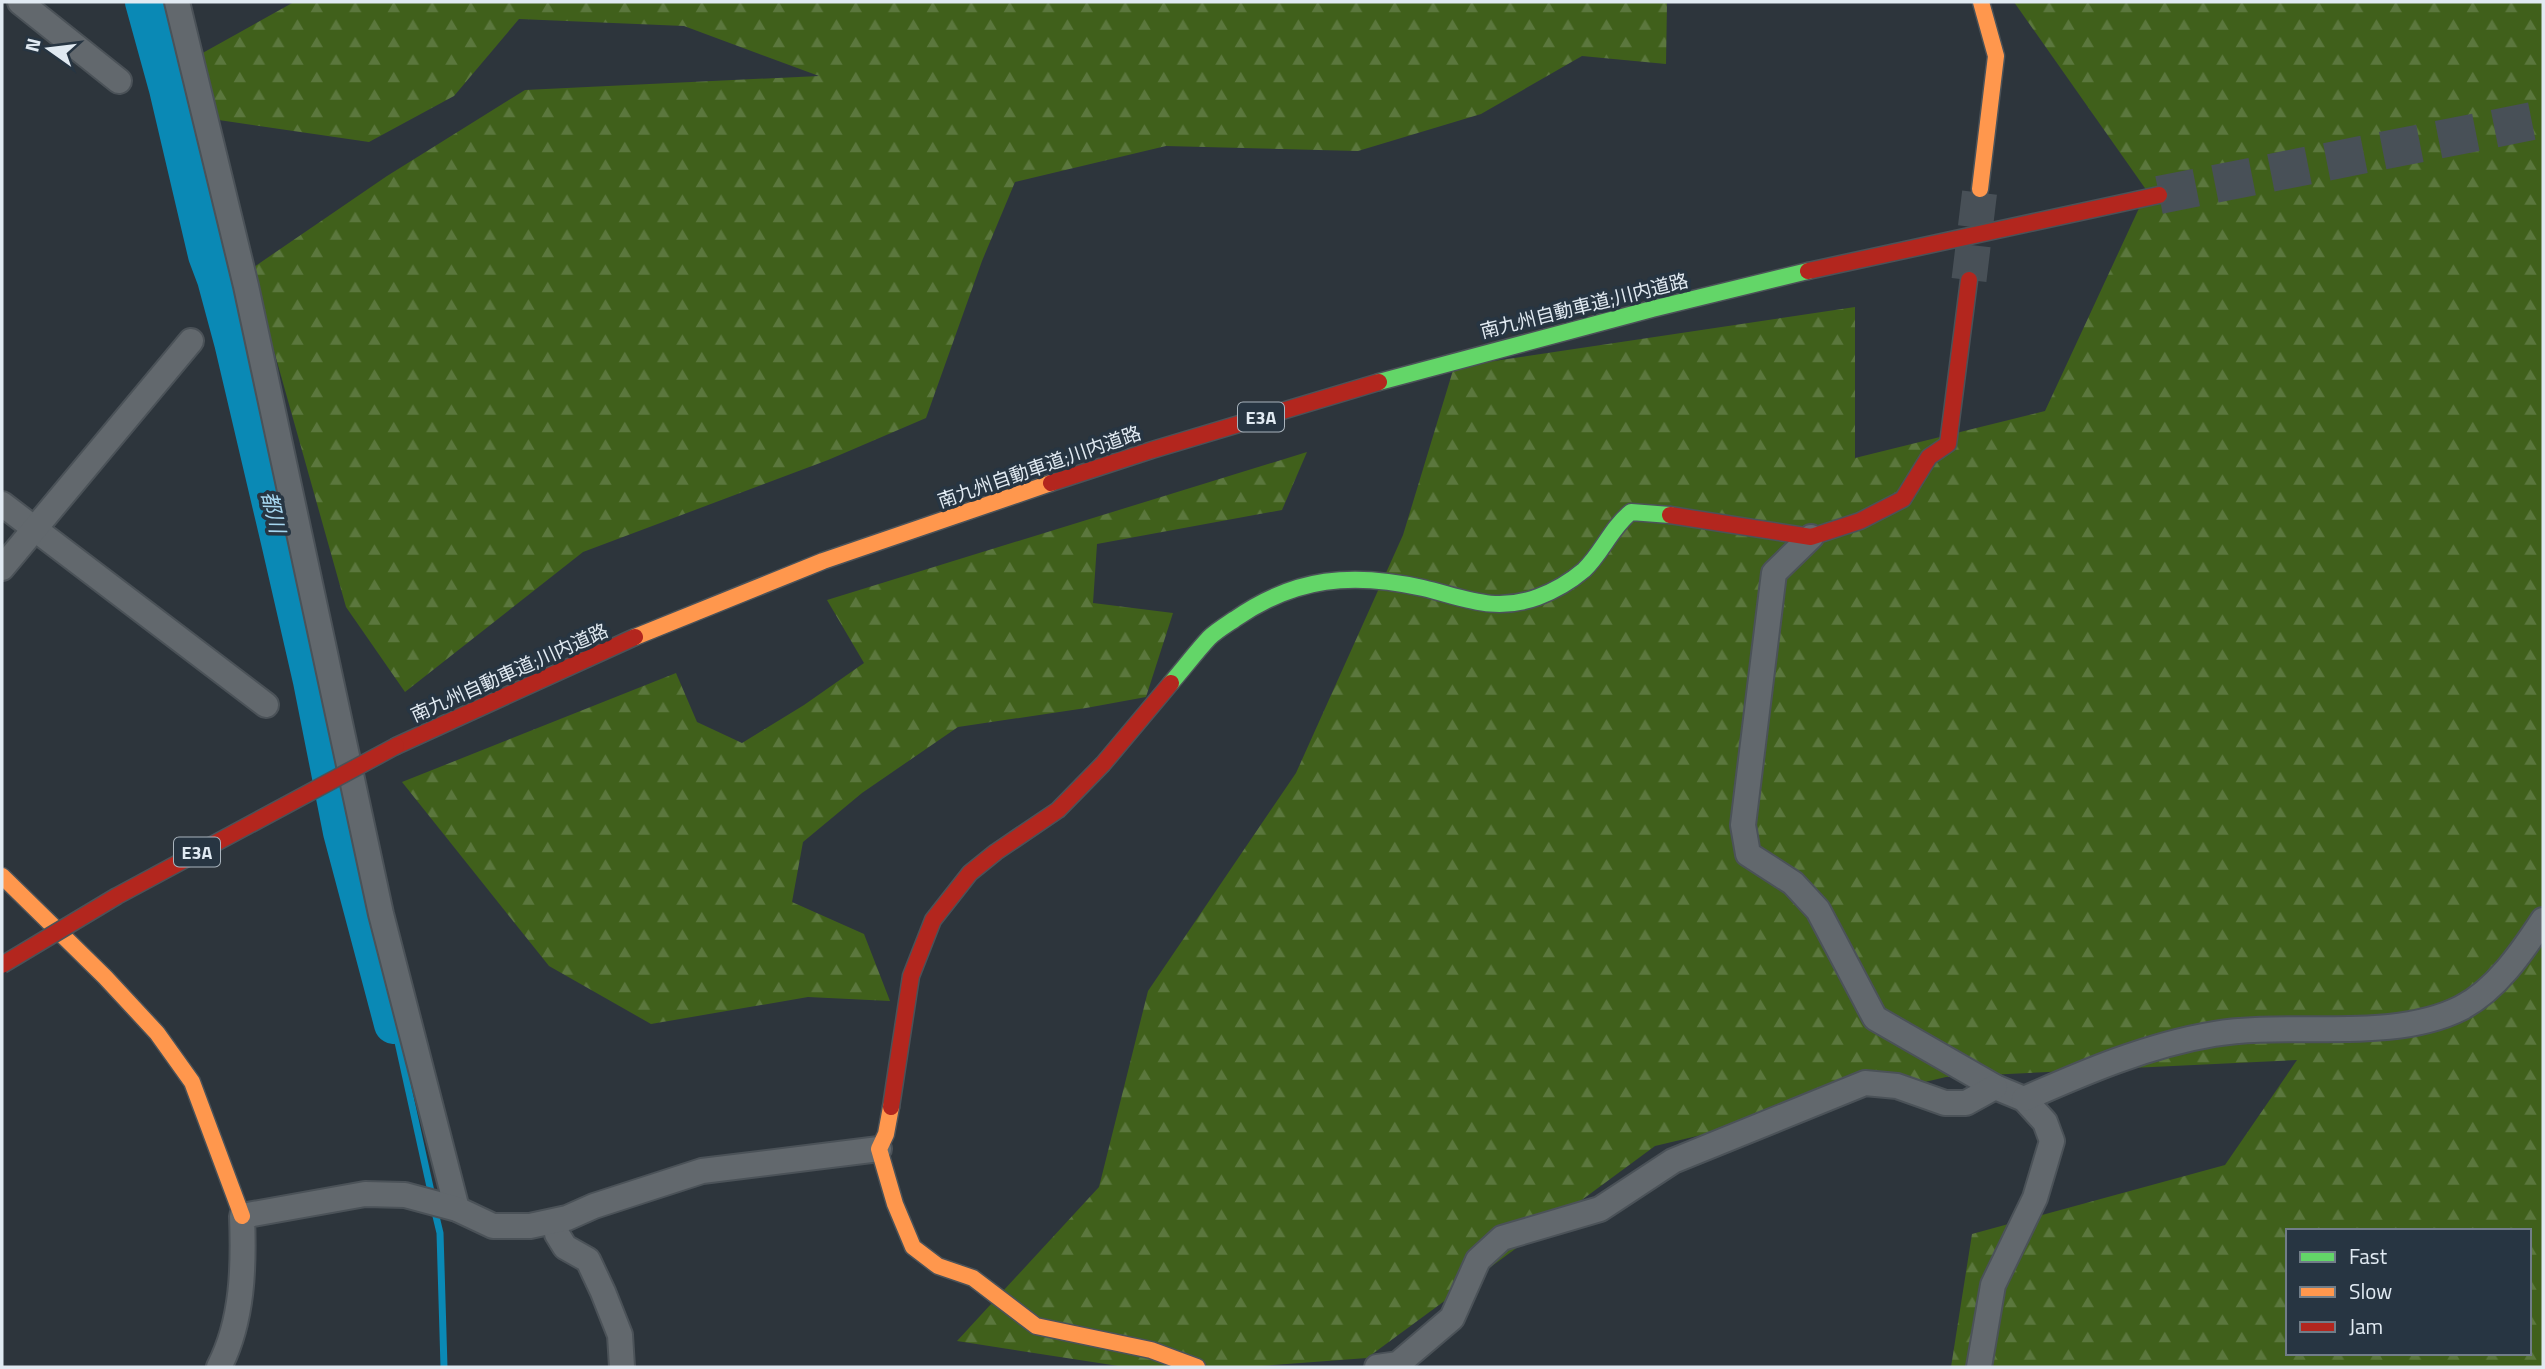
<svg xmlns="http://www.w3.org/2000/svg" width="2545" height="1369" font-family="'Titillium Web','Noto Sans JP',sans-serif">
<style>
.forest{fill:url(#forest-firs);fill-rule:evenodd}
.lines{fill:none;stroke-linecap:round;stroke-linejoin:round}
.stream{stroke:#0a89b5;stroke-width:7}
.river{stroke:#0a89b5;stroke-width:40}
.secondary-tunnel{stroke:#485057;stroke-width:35;stroke-dasharray:35 18;stroke-linecap:butt}
.highway-tunnel{stroke:#485057;stroke-width:38;stroke-dasharray:38 19;stroke-linecap:butt}
.street-casing{stroke:#4b5258;stroke-width:28}
.fast-casing{stroke:#4b5258;stroke-width:19}
.slow-casing{stroke:#4b5258;stroke-width:19}
.jam-casing{stroke:#4b5258;stroke-width:19}
.street{stroke:#62686d;stroke-width:24}
.fast{stroke:#63d668;stroke-width:16}
.slow{stroke:#ff974d;stroke-width:16}
.jam{stroke:#b3261e;stroke-width:16}
.jam-bridge-casing{stroke:#4b5258;stroke-width:19;stroke-linecap:butt}
.jam-bridge{stroke:#b3261e;stroke-width:16}
.labels{text-anchor:middle;dominant-baseline:central;stroke-width:7;stroke-linejoin:round;paint-order:stroke}
.shield{fill:#273542;stroke:#a9b4bd;stroke-width:2}
.shield-label{font-size:18px;font-weight:bold;fill:#e1eaf2}
.street-label{font-size:19px;fill:#e1eaf2;stroke:#273542}
.water-label{font-size:21px;font-style:italic;fill:#a6d6ef;stroke:#273542}
</style>
<defs>
<pattern id="forest-firs" width="22" height="20" patternUnits="userSpaceOnUse" patternTransform="scale(1.75)"><rect width="22" height="20" fill="#40601b"/><path d="M5 1l3.5 6h-7zM16 11l3.5 6h-7z" fill="#5b773d"/></pattern>
</defs>
<rect width="100%" height="100%" fill="#2d353c"/>
<g class="forest">
<polygon points="294,2 1667,2 1666,64 1582,56 1481,114 1358,151 1166,146 1015,182 982,261 926,418 828,460 583,552 405,692 346,607 251,269 387,176 525,90 819,76 684,26 519,19 454,96 369,142 212,119 190,60"/>
<path d="M 2014,2 L 2543,2 L 2543,1367 L 1951,1367 L 1972,1234 L 2225,1165 L 2297,1060 L 1946,1077 L 1655,1146 L 1367,1358 L 1247,1367 L 1125,1367 L 957,1341 L 1099,1187 L 1148,991 L 1296,773 L 1403,535 L 1454,367 L 1855,307 L 1855,458 L 2045,411 L 2147,191 ZM 2288,1231 L 2529,1231 L 2529,1353 L 2288,1353 Z"/>
<polygon points="1307,452 1282,510 1097,544 1093,603 1173,613 1146,697 1086,708 958,727 862,793 803,842 792,902 864,934 890,1001 808,997 651,1024 549,966 402,782 676,673 697,722 742,743 804,705 864,663 827,600"/>
</g>
<g class="lines">
<g class="stream">
<polyline points="394,1024 432,1196"/>
<polyline points="434,1208 440,1233 444,1367"/>
</g>
<polyline class="river" points="145,2 169,89 208,255 217,279 234,342 282,546 313,681 343,832 394,1024"/>
<polyline class="secondary-tunnel" points="1969,280 1980,189"/>
<polyline class="highway-tunnel" points="2159,195 2543,119"/>
<g class="street-casing">
<g id="street">
<polyline points="20,2 119,81"/>
<polyline points="177,2 246,286 381,914 457,1209"/>
<polyline points="2,504 266,705"/>
<polyline points="1811,537 1774,573 1743,825 1748,854 1793,883 1818,910 1875,1018 1995,1087 2024,1099 2045,1122 2052,1141 2035,1198 1993,1285 1979,1367"/>
<polyline points="2,568 191,341"/>
<path d="M 2024,1099 C 2085,1072 2148,1045 2214,1034 C 2290,1021 2392,1043 2461,1008 C 2496,990 2522,952 2543,920"/>
<polyline points="555,1221 557,1234 565,1247 588,1260 603,1292 620,1335 622,1367"/>
<path d="M 219,1367 C 243,1321 244,1266 242,1216 L 365,1194 L 405,1195 L 457,1209 L 493,1226 L 530,1226 L 567,1218 L 594,1206 L 702,1171 L 879,1149"/>
<polyline points="1377,1367 1398,1364 1452,1318 1478,1260 1502,1238 1600,1209 1673,1161 1865,1083 1897,1086 1945,1103 1966,1103 1995,1087"/>
</g>
</g>
<g class="fast-casing">
<g id="fast">
<polyline points="1379,382 1652,309 1808,271"/>
<path d="M 1171,683 C 1184,668 1196,652 1209,638 C 1216,631 1226,625 1235,619 C 1295,577 1353,572 1423,588 C 1465,598 1494,613 1538,597 C 1554,591 1571,581 1584,570 C 1602,553 1611,528 1631,512 L 1670,515"/>
</g>
</g>
<g class="slow-casing">
<g id="slow">
<polyline points="1980,189 1996,56 1981,2"/>
<polyline points="635,637 823,561 1051,483"/>
<polyline points="2,876 105,977 157,1033 192,1082 242,1216"/>
<polyline points="891,1107 886,1134 879,1149 895,1204 913,1247 938,1266 973,1278 1036,1326 1151,1350 1197,1367"/>
</g>
</g>
<g class="jam-casing">
<g id="jam">
<polyline points="1808,271 2159,195"/>
<polyline points="1051,483 1152,450 1379,382"/>
<polyline points="1670,515 1811,537 1860,521 1903,499 1929,457 1948,444 1969,280"/>
<polyline points="396,746 635,637"/>
<polyline points="891,1107 911,976 933,920 970,873 996,852 1058,810 1103,764 1171,683"/>
</g>
</g>
<use href="#street" class="street"/>
<use href="#fast" class="fast"/>
<use href="#slow" class="slow"/>
<use href="#jam" class="jam"/>
<g class="jam-bridge-casing">
<polyline id="jam-bridge" points="2,965 117,896 396,746"/>
</g>
<use href="#jam-bridge" class="jam-bridge"/>
</g>
<g class="labels">
<g class="shield">
<rect x="1238" y="402.5" width="46" height="29" rx="5"/>
<rect x="174" y="837.5" width="46" height="29" rx="5"/>
</g>
<g class="shield-label">
<text x="1261" y="417">E3A</text>
<text x="197" y="852">E3A</text>
</g>
<g class="street-label">
<text transform="translate(1584 305) rotate(-14)">南九州自動車道;川内道路</text>
<text transform="translate(1039 466) rotate(-19)">南九州自動車道;川内道路</text>
<text transform="translate(509 672) rotate(-24)">南九州自動車道;川内道路</text>
</g>
<g class="water-label">
<text transform="translate(274 512) rotate(77)">都川</text>
</g>
</g>
<rect width="2545" height="1369" fill="none" stroke="#e1eaf2" stroke-width="7"/>
<rect x="2286" y="1229" width="245" height="126" fill="#273542" stroke="#717d88" stroke-width="2"/>
<rect x="2300" y="1252" width="35" height="10" fill="#63d668" stroke="#717d88" stroke-width="2"/>
<text x="2349" y="1264" font-size="21" fill="#e1eaf2">Fast</text>
<rect x="2300" y="1287" width="35" height="10" fill="#ff974d" stroke="#717d88" stroke-width="2"/>
<text x="2349" y="1299" font-size="21" fill="#e1eaf2">Slow</text>
<rect x="2300" y="1322" width="35" height="10" fill="#b3261e" stroke="#717d88" stroke-width="2"/>
<text x="2349" y="1334" font-size="21" fill="#e1eaf2">Jam</text>
<g transform="translate(49 49) rotate(284)" stroke="#273542" stroke-width="5" paint-order="stroke">
<path d="M0-5L12 26L0 18L-12 26Z" fill="#e1eaf2"/>
<text y="-10" font-size="19" font-weight="bold" text-anchor="middle" fill="#e1eaf2">N</text>
</g>
</svg>
